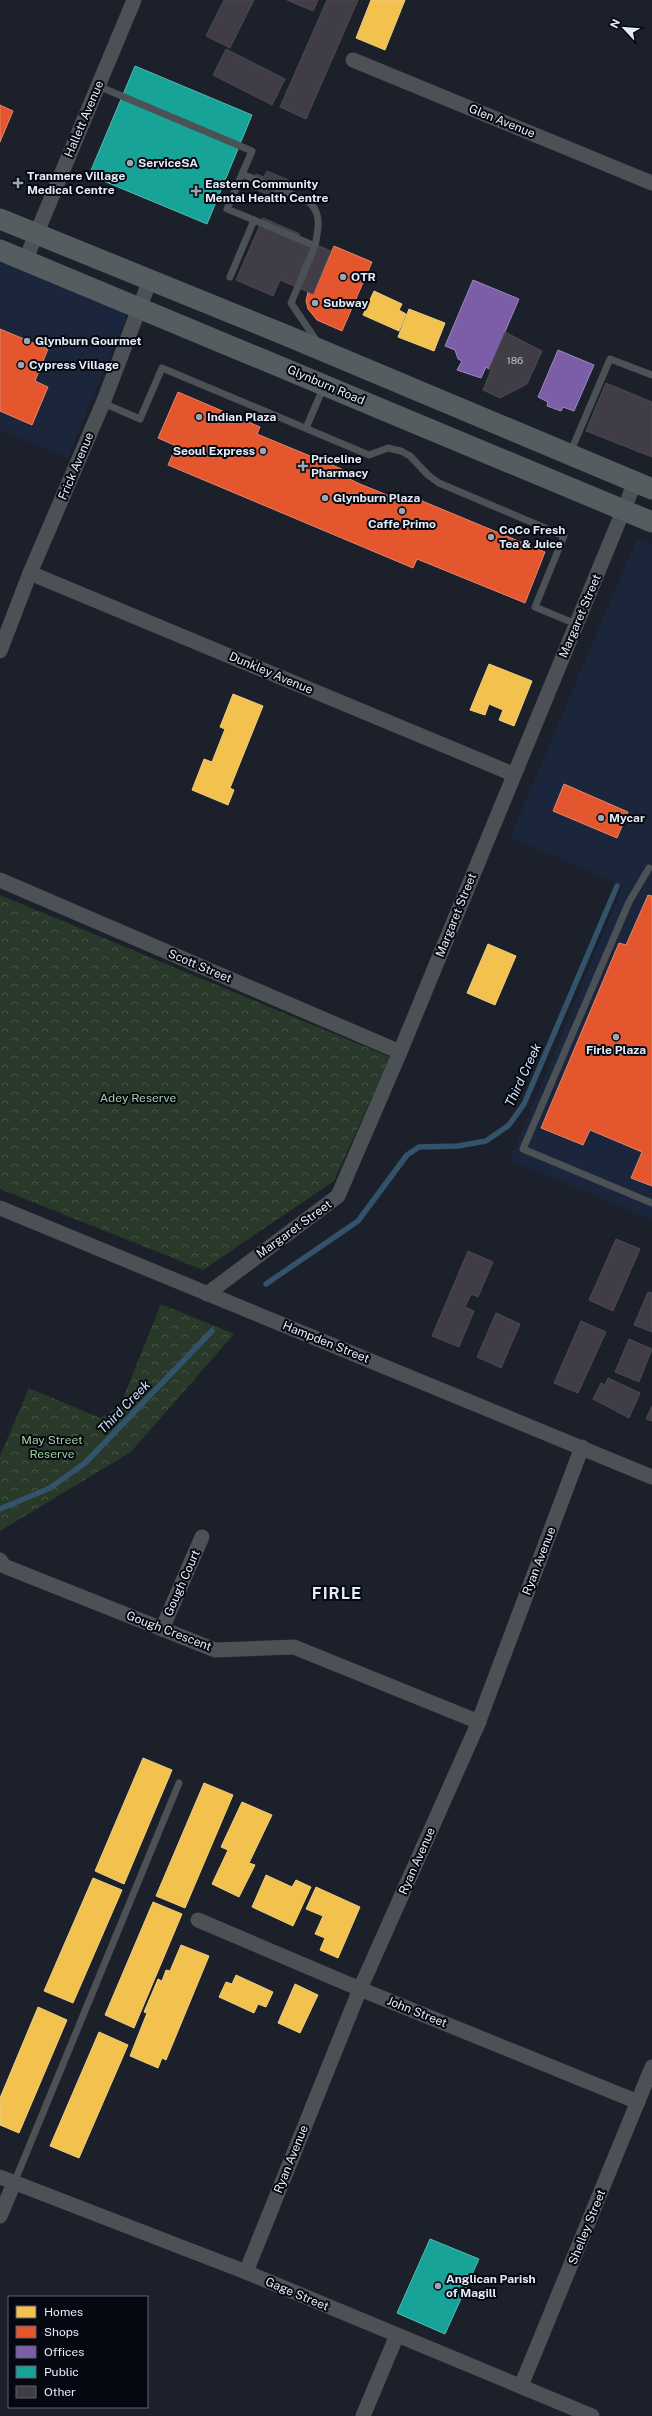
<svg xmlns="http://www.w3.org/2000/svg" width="652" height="2416" font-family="'Public Sans',sans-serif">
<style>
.built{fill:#1b263c}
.park{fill:url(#park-crowns)}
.homes{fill:#f2c14e;stroke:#eece81}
.shops{fill:#e4572e;stroke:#e4846b}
.offices{fill:#7b5ea7;stroke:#9b89c0}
.public{fill:#17a398;stroke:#55b9b5}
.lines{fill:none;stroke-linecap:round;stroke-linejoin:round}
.stream{stroke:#33536b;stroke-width:5.5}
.building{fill:#413d47;stroke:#4b4950}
.lane{stroke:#4b5154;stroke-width:7}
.street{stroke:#4b5154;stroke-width:15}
.secondary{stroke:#555d60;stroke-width:21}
.poi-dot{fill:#9ea5b1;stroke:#050810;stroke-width:1.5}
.labels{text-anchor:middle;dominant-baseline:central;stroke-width:4;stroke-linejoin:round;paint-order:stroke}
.number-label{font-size:10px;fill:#bcc0cc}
.street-label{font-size:12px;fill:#e5ecf9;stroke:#050810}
.poi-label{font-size:12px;font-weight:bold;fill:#e5ecf9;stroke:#050810;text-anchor:start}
.park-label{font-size:12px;fill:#9fd29e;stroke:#050810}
.water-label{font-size:13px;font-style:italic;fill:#cee6f8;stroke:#050810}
.district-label{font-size:16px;font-weight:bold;letter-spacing:1px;fill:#e5ecf9;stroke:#050810}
</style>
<defs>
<pattern id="park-crowns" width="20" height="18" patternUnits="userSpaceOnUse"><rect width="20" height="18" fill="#283829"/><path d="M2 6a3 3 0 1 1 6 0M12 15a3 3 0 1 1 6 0" fill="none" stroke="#475549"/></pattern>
</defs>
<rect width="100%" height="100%" fill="#1b202a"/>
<g class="built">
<polygon points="0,258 129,311 67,458 0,430"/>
<polygon points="637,539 652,545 652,1220 510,1160 623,886 510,837"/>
</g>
<g class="park">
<polygon points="0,895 390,1057 334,1181 203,1270 0,1189"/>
<polygon points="161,1304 234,1334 131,1452 0,1531 0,1456 29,1388 100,1418 120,1406"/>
</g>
<g class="homes">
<polygon points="371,0 405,0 385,50 356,38"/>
<polygon points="374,291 402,304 399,310 406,314 399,331 363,315"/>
<polygon points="409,309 445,323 434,351 398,337"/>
<polygon points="489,664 532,681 514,726 499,720 503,710 489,704 485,715 470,710"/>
<polygon points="233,694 263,706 230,788 234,790 228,805 192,790 204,759 212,762 225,729 220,727"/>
<polygon points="488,944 516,956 495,1005 467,993"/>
<polygon points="143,1758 172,1770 124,1884 95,1871"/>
<polygon points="204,1783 233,1795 185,1908 156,1896"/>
<polygon points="242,1802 272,1815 249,1863 255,1865 239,1897 212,1884 228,1850 221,1847"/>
<polygon points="266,1875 292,1887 296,1880 311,1887 293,1926 252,1907"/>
<polygon points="93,1878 122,1890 73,2003 44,1991"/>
<polygon points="316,1887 360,1907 338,1958 320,1950 325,1938 315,1934 323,1916 306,1909"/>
<polygon points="153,1902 182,1914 134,2028 105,2015"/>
<polygon points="181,1945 209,1956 166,2060 162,2058 158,2068 130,2056 147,2013 144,2012 158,1979 162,1981 166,1970 170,1971"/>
<polygon points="236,1975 273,1992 266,2007 258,2004 254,2013 219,1997 226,1982 232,1984"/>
<polygon points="295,1984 318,1995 300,2033 278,2023"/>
<polygon points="38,2007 67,2020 19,2133 0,2125 0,2098"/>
<polygon points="99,2032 128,2045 79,2158 50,2146"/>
</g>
<g class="shops">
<polygon points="0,105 13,111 0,142"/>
<polygon points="334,246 372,262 342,331 317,320 308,309 306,301 308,292 313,294"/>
<polygon points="0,329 48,349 35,381 48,387 32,425 0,411"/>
<polygon points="178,392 260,427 257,434 344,470 341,475 360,484 392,497 415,498 545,552 525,603 417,559 413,568 168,465 176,446 158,438"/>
<polygon points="564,784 628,812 617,838 553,811"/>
<polygon points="648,895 652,896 652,1186 631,1178 642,1152 590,1130 583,1145 541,1128 619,943 626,945"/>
</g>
<g class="offices">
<polygon points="473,280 519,299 489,369 486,367 481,378 457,370 462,361 458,359 455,350 445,346"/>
<polygon points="558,350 594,365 574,411 563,407 561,411 547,406 548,402 538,397"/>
</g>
<g class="public">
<polygon points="135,66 252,115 207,224 89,175"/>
<polygon points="430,2239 479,2259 445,2334 397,2313"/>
</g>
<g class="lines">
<g class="stream">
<polyline points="266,1284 358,1221 407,1155 419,1147 458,1146 486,1141 509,1125 524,1104 617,886"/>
<polyline points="0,1509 50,1488 85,1463 212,1331"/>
</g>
</g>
<g class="building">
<polygon points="224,0 254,0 230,48 206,36"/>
<polygon points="287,0 318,0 313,11"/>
<polygon points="327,0 358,0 306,119 280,107"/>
<polygon points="226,49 285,79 272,105 213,75"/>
<polygon points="267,171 293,182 285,202 250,187 256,174 264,177"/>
<polygon points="263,218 300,234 298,237 331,251 313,294 280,280 273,296 236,280"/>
<polygon points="505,332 542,351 527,384 500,398 483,390 491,370 489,369"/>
<polygon points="606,383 652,402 652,457 586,431"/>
<polygon points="616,1239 640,1249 613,1311 589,1300"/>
<polygon points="468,1251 493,1262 478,1297 471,1294 465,1307 474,1311 459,1347 432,1336"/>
<polygon points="648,1292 652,1293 652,1332 634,1325"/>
<polygon points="496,1313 520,1324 501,1368 477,1357"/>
<polygon points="581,1321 606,1332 578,1393 554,1383"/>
<polygon points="629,1339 652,1349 639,1382 615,1372"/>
<polygon points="608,1378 640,1393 629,1418 593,1399 601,1383 605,1385"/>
<polygon points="652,1406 652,1421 646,1419"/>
</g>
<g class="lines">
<g class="lane">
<polyline points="98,86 252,151 227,209 254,220"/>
<path d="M 242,174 L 308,201 C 323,214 318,229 315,246"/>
<polyline points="230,277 254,220 315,246 291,303 318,343"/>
<polyline points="103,403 140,419 162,368 369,455 388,448 401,451 410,456 428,475 439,483 564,536 535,607 576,624"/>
<polyline points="306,428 324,386"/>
<polyline points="570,453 610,359 652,375"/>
<polyline points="649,868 629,902 523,1149 652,1203"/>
<polyline points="14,2183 179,1783"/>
</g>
<g class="street">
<polyline points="353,60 652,183"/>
<polyline points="25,261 134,0"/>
<polyline points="30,573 513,774"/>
<polyline points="0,651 30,573 103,403 150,280"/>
<polyline points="0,880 400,1052"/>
<polyline points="0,1208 652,1477"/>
<polyline points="207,1294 338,1196 400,1052 635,482"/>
<polyline points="0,1560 4,1566 215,1650 294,1647 479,1722"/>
<polyline points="162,1629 202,1537"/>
<polyline points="198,1920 360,1989 638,2102"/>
<polyline points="0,2177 246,2272 592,2416"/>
<polyline points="0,2216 14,2183"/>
<polyline points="246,2272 360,1989 477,1726 582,1447"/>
<polyline points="521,2386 652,2067"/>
<polyline points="363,2416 397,2335"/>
</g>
<g class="secondary">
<polyline points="0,219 283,334 652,489"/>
<polyline points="0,250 652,522"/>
</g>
</g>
<g class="poi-dot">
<circle cx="130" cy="163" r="4"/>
<path d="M16 177h4v4h4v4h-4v4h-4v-4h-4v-4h4z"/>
<path d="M194 185h4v4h4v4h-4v4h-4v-4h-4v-4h4z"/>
<circle cx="343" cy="277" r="4"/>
<circle cx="315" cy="303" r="4"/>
<circle cx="27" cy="341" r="4"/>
<circle cx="21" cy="365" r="4"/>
<circle cx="199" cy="417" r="4"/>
<circle cx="263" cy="451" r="4"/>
<path d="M301 460h4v4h4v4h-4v4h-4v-4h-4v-4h4z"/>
<circle cx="325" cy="498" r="4"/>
<circle cx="402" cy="511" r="4"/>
<circle cx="491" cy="537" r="4"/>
<circle cx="601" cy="818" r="4"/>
<circle cx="616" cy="1037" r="4"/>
<circle cx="438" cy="2286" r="4"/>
</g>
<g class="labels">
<g class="number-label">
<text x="515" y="360">186</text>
</g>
<g class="street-label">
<text transform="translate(84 119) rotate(-67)">Hallett Avenue</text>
<text transform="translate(502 121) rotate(22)">Glen Avenue</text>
<text transform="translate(326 385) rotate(23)">Glynburn Road</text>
<text transform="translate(76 466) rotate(-67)">Frick Avenue</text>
<text transform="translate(580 616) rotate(-67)">Margaret Street</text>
<text transform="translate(271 673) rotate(23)">Dunkley Avenue</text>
<text transform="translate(456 915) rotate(-68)">Margaret Street</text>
<text transform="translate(200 966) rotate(23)">Scott Street</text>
<text transform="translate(294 1229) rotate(-36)">Margaret Street</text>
<text transform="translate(326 1342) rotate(22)">Hampden Street</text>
<text transform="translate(539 1561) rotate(-69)">Ryan Avenue</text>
<text transform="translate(182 1583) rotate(-66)">Gough Court</text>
<text transform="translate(169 1631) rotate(21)">Gough Crescent</text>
<text transform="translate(417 1861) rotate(-66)">Ryan Avenue</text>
<text transform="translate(417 2012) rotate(22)">John Street</text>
<text transform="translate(291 2159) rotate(-68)">Ryan Avenue</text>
<text transform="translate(587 2227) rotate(-68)">Shelley Street</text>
<text transform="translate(297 2294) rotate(23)">Gage Street</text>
</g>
<g class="poi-label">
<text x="138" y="163">ServiceSA</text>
<text x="27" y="176">Tranmere Village<tspan x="27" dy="14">Medical Centre</tspan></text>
<text x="205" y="184">Eastern Community<tspan x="205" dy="14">Mental Health Centre</tspan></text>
<text x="351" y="277">OTR</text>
<text x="323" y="303">Subway</text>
<text x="35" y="341">Glynburn Gourmet</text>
<text x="29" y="365">Cypress Village</text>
<text x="207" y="417">Indian Plaza</text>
<text x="255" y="451" text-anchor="end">Seoul Express</text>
<text x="311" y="459">Priceline<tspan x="311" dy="14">Pharmacy</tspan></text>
<text x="333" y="498">Glynburn Plaza</text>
<text x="402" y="524" text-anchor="middle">Caffe Primo</text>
<text x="499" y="530">CoCo Fresh<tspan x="499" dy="14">Tea &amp; Juice</tspan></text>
<text x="609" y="818">Mycar</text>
<text x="616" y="1050" text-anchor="middle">Firle Plaza</text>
<text x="446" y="2279">Anglican Parish<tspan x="446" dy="14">of Magill</tspan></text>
</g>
<g class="park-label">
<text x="138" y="1098">Adey Reserve</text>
<text x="52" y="1440">May Street<tspan x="52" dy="14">Reserve</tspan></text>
</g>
<g class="water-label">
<text transform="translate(523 1075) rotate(-65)">Third Creek</text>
<text transform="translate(124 1407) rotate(-46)">Third Creek</text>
</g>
<g class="district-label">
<text x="337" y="1593">FIRLE</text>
</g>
</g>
<rect x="8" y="2296" width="140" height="112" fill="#050810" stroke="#5f636d"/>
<rect x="16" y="2306" width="20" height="12" fill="#f2c14e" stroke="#5f636d"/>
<text x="44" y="2316" font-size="12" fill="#e5ecf9">Homes</text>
<rect x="16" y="2326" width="20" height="12" fill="#e4572e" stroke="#5f636d"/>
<text x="44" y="2336" font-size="12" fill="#e5ecf9">Shops</text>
<rect x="16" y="2346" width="20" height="12" fill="#7b5ea7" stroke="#5f636d"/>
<text x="44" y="2356" font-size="12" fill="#e5ecf9">Offices</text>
<rect x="16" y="2366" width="20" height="12" fill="#17a398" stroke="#5f636d"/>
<text x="44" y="2376" font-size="12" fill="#e5ecf9">Public</text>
<rect x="16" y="2386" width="20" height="12" fill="#413d47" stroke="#5f636d"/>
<text x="44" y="2396" font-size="12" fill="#e5ecf9">Other</text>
<g transform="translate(624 28) rotate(296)" stroke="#050810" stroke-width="3" paint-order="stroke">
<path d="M0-3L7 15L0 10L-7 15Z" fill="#e5ecf9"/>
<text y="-6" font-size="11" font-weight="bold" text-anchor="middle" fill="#e5ecf9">N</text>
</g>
</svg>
